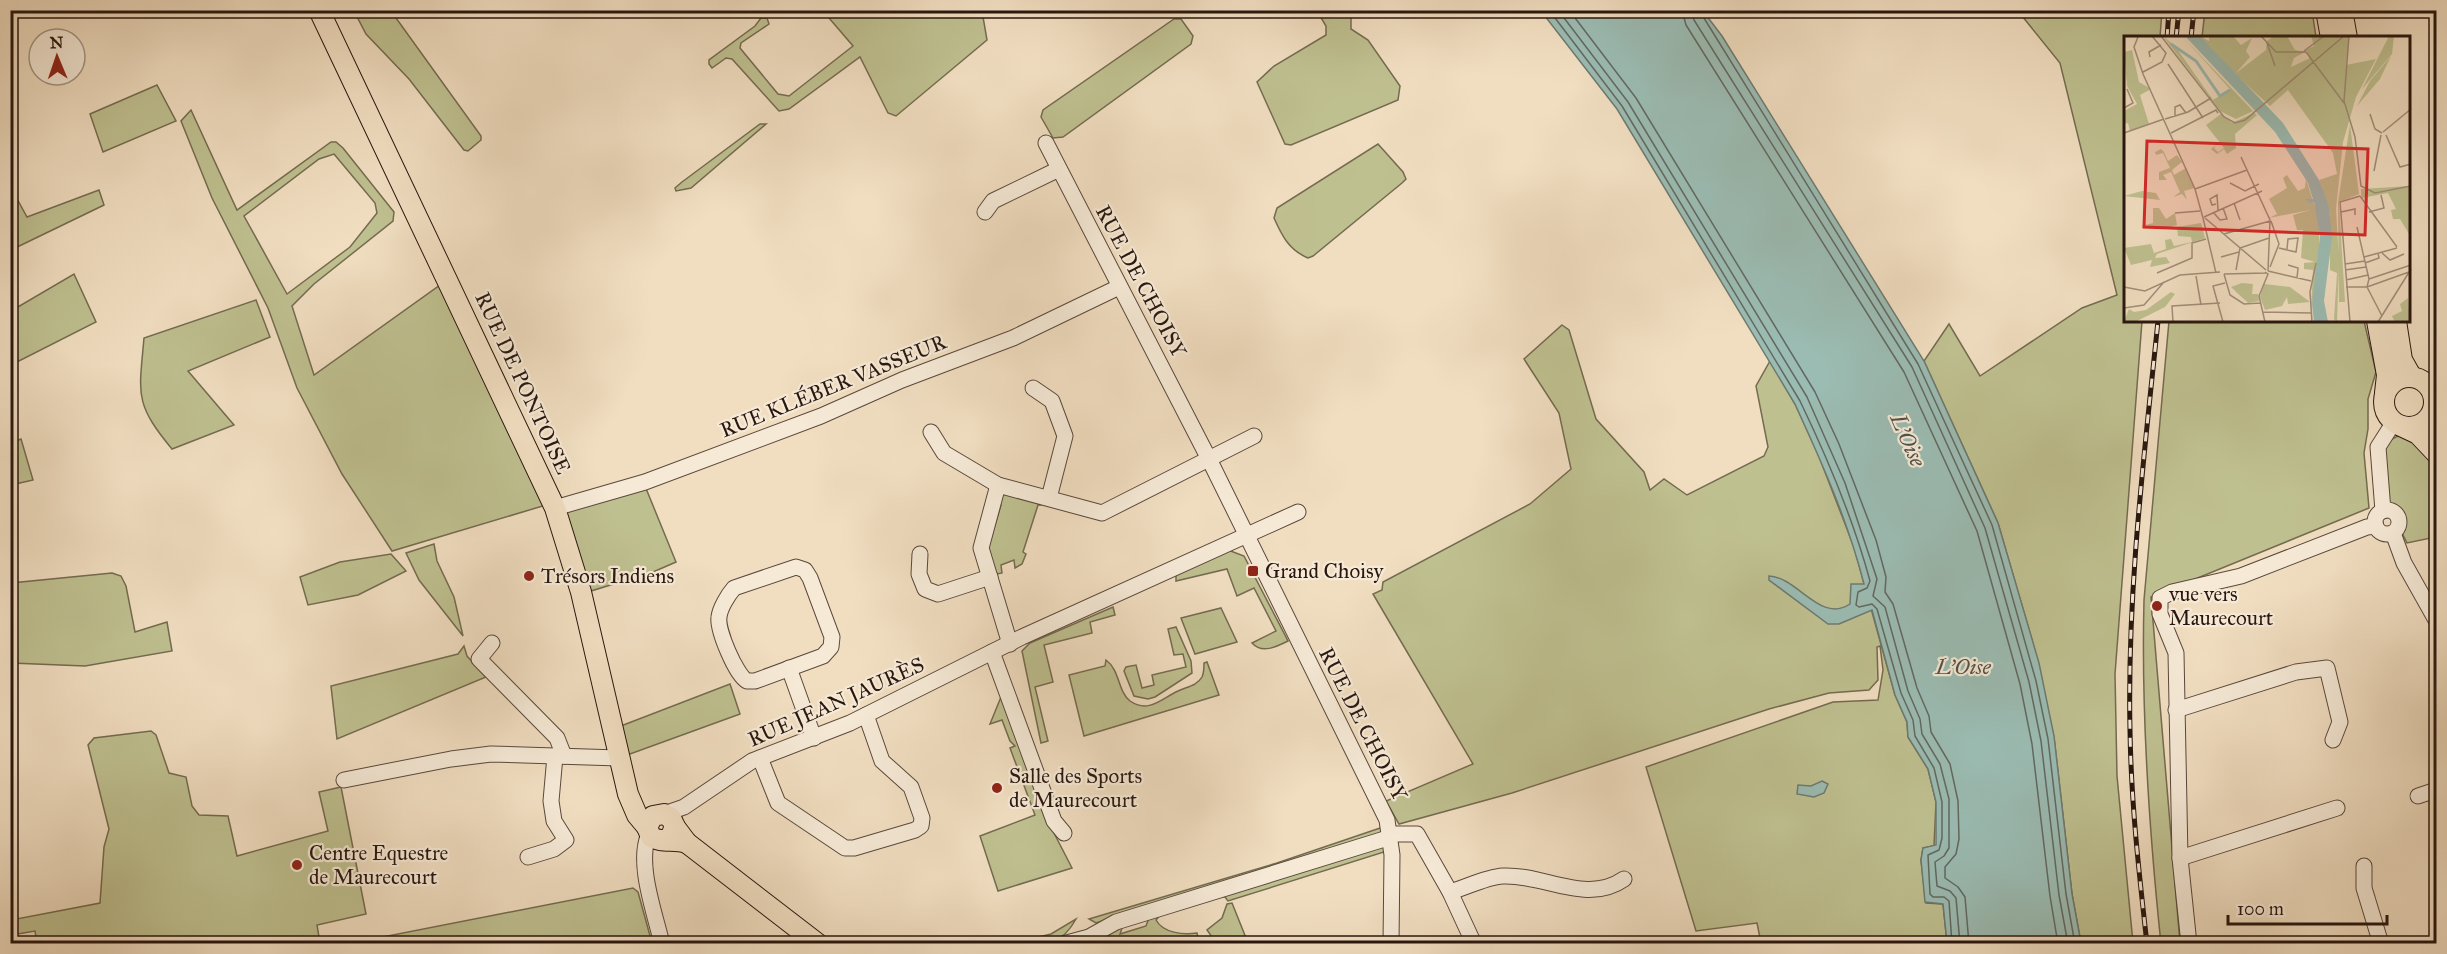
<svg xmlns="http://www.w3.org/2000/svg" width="2447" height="954" font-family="'IM FELL Great Primer',serif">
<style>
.green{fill:#bfc090;stroke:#746b50;stroke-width:1.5;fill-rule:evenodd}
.water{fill:#9bbcb3;stroke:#6d7a71;stroke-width:1.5}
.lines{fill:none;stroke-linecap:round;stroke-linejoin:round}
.shore{stroke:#626961;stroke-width:1.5}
.minor-casing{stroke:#5a483c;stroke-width:17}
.major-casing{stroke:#28160f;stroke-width:22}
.minor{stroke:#f6ead7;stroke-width:15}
.major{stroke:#f1dec1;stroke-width:20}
.rail-casing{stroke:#28160f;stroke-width:5}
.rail{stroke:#f6ead7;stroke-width:3;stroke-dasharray:9;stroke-linecap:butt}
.poi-dot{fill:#8f2418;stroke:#f6ead7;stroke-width:2}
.labels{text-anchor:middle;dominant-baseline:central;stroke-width:4.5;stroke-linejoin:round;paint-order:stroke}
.street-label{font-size:21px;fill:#28160f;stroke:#f6ead7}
.poi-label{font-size:21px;fill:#28160f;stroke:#f6ead7;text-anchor:start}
.water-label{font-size:22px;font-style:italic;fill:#505048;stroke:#f6ead7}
.inset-river{fill:none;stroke:#9bbcb3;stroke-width:3}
.inset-road{fill:none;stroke:#a18e7a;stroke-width:1.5}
.view{fill:#d62828;fill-opacity:0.15;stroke:#d62828;stroke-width:3}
.inset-edge{fill:none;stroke:#28160f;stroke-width:3}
</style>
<rect width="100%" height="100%" fill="#f1dec1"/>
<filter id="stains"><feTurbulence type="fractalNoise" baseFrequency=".00333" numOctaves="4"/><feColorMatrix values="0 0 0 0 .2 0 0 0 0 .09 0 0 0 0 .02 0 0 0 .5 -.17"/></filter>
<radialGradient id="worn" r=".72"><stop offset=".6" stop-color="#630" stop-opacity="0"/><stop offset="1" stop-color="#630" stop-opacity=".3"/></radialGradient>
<g class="green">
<polygon points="354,11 391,11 481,136 481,140 468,151 464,150 409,79 366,34"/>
<polygon points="823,11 982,11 987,40 896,116 888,113 860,57 789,109 779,111 732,59 726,58 712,68 709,64 709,60 755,26 761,18 767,18 769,24 741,43 740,48 778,94 789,96 853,46"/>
<polygon points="1317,11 1361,11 1351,18 1351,29 1368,40 1400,86 1398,100 1291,145 1285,144 1257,82 1274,66 1326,35 1326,26"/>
<polygon points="2018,11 2162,11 2160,37 2126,38 2126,321 2142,321 2115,674 2117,776 2133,943 2081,943 2072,894 2054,737 2034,647 1998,523 1924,361 1949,324 1980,376 2082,308 2117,295 2060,63"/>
<polygon points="2205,11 2312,11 2316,37 2202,37"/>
<polygon points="1174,19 1181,19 1193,36 1191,44 1063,137 1053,138 1041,117 1043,110"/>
<polygon points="157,85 176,121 103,152 90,114"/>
<path d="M 191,110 L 237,210 L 331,142 L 336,142 L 343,148 L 394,212 L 393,221 L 314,284 L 292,306 L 314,375 L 443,283 L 546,505 L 392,551 L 342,474 L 297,388 L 268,308 L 212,198 L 181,121 ZM 334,154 L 375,203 L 377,213 L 350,247 L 287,294 L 244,216 L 319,159 Z"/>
<polygon points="760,124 766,124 691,188 676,191 675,188 682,182"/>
<path d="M 1378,144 L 1403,172 L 1406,179 L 1402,183 L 1313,256 L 1308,258 C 1289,250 1282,236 1274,218 L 1277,208 Z"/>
<polygon points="10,186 27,217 99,190 104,205 11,250"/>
<polygon points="74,274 96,322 11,365 11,311"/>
<path d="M 256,300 L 270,337 L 188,371 L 234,425 L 172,449 C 134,403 139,395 144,338 Z"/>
<path d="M 2169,321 L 2364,321 L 2376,372 L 2368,399 L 2368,429 L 2364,453 L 2369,508 L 2151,597 L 2180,943 L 2161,944 C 2149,829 2141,715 2144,600 Z"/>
<polygon points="1562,325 1569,330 1596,419 1644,472 1650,490 1664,479 1687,495 1764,456 1768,447 1756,386 1770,361 1795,404 1818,454 1854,547 1895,695 1907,722 1908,737 1928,769 1936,802 1934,846 1923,848 1921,860 1926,903 1943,904 1947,943 1761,943 1757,923 1696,931 1646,767 1833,702 1878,700 1883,670 1880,646 1877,647 1878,680 1869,690 1829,693 1769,709 1512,793 1399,824 1386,801 1473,764 1373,594 1382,590 1383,582 1530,504 1571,469 1559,413 1524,359"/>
<path d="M 2408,436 L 2436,464 L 2436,537 L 2407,543 L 2403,535 L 2401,513 L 2389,503 L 2385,450 C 2388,438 2397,435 2408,436 Z"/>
<polygon points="21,439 33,480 11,485 11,443"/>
<polygon points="645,486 676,562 653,572 591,591 564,510"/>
<polygon points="997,490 1030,501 1041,500 1041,505 1038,505 1023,552 1026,554 1022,564 1015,568 1014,560 1001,565 1002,573 992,575 981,549 990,542 1001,505 995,497"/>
<polygon points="434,544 437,561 454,597 463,636 419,580 406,553"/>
<path d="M 1228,550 L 1244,556 L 1288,641 C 1276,647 1262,654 1252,643 L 1276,631 L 1254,588 L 1237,596 L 1227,569 L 1176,581 L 1176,575 Z"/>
<polygon points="391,554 406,571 358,595 308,605 300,577 340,562"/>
<polygon points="112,573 121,576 126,586 135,632 167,622 172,651 85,666 11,663 11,583"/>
<polygon points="1113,607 1115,615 1090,622 1092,633 1044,645 1053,682 1035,687 1048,741 1041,743 1022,651 1030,643"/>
<polygon points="1221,608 1237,642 1195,654 1181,618"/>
<polygon points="1176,627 1191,661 1192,673 1155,697 1148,699 1134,696 1124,671 1126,667 1136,665 1142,688 1154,685 1152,675 1186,667 1183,654 1174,655 1168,629"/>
<polygon points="464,646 467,656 486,677 337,739 331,686 458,654"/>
<path d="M 1106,660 C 1120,670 1118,692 1130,701 C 1149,714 1162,698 1178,691 C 1186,687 1197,686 1202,677 C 1204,673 1204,667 1204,663 L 1207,662 L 1219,695 L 1084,736 L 1069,675 L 1105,666 Z"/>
<polygon points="730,684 740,714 619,758 613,729"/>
<polygon points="1001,697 1054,833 1072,868 998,891 980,836 1035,815 1010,748 1015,746 1010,741 1002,720 990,724"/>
<polygon points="151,731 156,735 169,773 186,777 192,806 199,815 228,816 237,856 328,831 319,792 341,787 366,914 317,925 320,943 37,944 35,931 11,935 11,920 100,903 104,847 109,829 88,745 94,738"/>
<polygon points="1383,827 1384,832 1096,923 1089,919 1277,863"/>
<polygon points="1376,846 1385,847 1384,852 1228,901 1225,897 1216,896"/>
<polygon points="633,888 638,892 652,943 372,943 372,939"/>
<polygon points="1232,903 1248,943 1230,942 1226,937 1214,940 1207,930 1222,918 1227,904"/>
<path d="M 1161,914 L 1156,920 C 1163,933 1183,935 1197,933 L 1199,943 L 1109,943 L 1111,940 L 1100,932 L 1124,922 L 1120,934 L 1146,926 L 1150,915 Z"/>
<path d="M 1076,919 C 1059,950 1041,943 1010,944 L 1051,934 Z"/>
</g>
<g class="water">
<path d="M 1541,11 L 1703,11 L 1722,36 L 1924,361 L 1998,523 L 2039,663 L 2054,736 L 2072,894 L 2081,943 L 1947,943 L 1943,904 L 1925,902 L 1921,860 L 1923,848 L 1936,845 L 1936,802 L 1928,769 L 1908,737 L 1907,722 L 1895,695 L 1872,610 L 1839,624 L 1828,624 L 1769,580 L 1769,576 C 1798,577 1820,624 1850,604 L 1851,584 L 1864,584 C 1848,521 1822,463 1795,404 L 1617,109 Z"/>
<polygon points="1822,781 1828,784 1824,793 1814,797 1797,794 1798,785 1811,786"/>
</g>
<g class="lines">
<g class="shore">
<path d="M 1549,10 L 1622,106 L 1800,401 C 1828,459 1853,518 1870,581 L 1867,588 L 1858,592 L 1856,605 L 1859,607 L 1872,604 L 1877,609 L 1901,693 L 1913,720 L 1915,736 L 1934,768 L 1942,802 L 1942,838 L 1939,850 L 1928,855 L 1930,894 L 1933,897 L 1944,897 L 1949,901 L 1952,944"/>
<polyline points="1558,10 1628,102 1807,397 1845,483 1877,579 1873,596 1885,607 1908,691 1920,719 1922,734 1940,764 1949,799 1949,848 1944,856 1935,862 1937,886 1950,891 1956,898 1960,944"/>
<polyline points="1569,10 1636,98 1815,392 1839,444 1876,540 1886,577 1885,592 1893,604 1917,688 1929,716 1931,732 1950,764 1958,801 1959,839 1956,854 1945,867 1945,878 1958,887 1965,897 1969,944"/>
<polyline points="1682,10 1686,25 1904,372 1977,531 2020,684 2032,744 2050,896 2058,944"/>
<polyline points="1691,10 1694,20 1912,367 1985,528 2029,682 2041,741 2059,895 2068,944"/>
<polyline points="1699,10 1918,364 1992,525 2036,681 2048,739 2066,894 2075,944"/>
</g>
<g class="minor-casing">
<g id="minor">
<polyline points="1046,143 1210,461 1387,820 1392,855 1391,944"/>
<polyline points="985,212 993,201 1059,169"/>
<polyline points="1033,388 1052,401 1065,436 1049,498"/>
<polyline points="2431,389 2436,384"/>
<polyline points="931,432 944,453 998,485 1102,513 1254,436"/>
<polyline points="998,485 981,548 1010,644"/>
<polyline points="555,508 645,482 821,416 902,380 1013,338 1119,287"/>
<circle cx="2387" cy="522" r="12"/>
<polyline points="2383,511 2378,447 2394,422"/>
<polyline points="2393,533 2404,563 2436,620"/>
<polyline points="920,554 919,574 925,589 938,594 990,577"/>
<path d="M 796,567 L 805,570 L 810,578 L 832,637 L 831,647 L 823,656 L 755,681 L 747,681 C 736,675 717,630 719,617 C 720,608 728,595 734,588 Z"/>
<polyline points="492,643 479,659 557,738 564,756"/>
<polyline points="992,652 1054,821 1064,833"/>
<polyline points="789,668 814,738"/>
<polyline points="2176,710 2296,672 2327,668 2340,722 2333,740"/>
<polyline points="760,758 778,803 845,848 854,848 915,830 921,826 922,818 911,787 882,761 866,715"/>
<polyline points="344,780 451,759 491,754 619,758"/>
<polyline points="2418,796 2436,790"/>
<polyline points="664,814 684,807 752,761 850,723 1022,637 1298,512"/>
<path d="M 649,834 C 636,863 655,913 662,944"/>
<polyline points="1391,834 1417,834 1450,892 1474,944"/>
<polyline points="528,857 554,849 566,840 554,821 551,801 555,756"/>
<polyline points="2180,858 2337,808"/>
<polyline points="2364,866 2364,888 2381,944"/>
<path d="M 1450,892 C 1467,887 1486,877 1503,876 C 1544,874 1587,905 1624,879"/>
<polyline points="1063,944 1089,937 1116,922 1391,837"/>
<polyline points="2189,944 2180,858 2176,653 2160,614 2160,598 2172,592 2241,576 2367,527 2376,526"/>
</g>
</g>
<g class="major-casing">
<g id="major">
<polyline points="319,10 555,508 581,592 628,794 637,815 647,827"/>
<polyline points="2326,10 2331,38"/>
<polyline points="2342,10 2347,38"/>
<polyline points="2377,321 2387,375 2385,393"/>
<polyline points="2396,321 2402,360 2411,376"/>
<circle cx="2409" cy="402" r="25"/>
<polyline points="2401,426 2418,434 2436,453"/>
<polyline points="675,827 687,843 818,944"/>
<path d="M 670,838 L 675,827 L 671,818 L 664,814 L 653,816 L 647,827 L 651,837 C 661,843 675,839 687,843"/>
</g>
</g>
<use href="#minor" class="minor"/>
<use href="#major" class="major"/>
<g class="rail-casing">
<g id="rail">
<polyline points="2167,38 2169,10"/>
<polyline points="2176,38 2179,10"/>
<polyline points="2191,38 2194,10"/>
<path d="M 2147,944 C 2139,873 2131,802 2130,730 C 2127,593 2144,457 2158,321"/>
</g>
</g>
<use href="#rail" class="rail"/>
</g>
<g class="poi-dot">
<rect x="1247" y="565" width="12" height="12" rx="3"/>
<circle cx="529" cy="576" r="6"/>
<circle cx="2157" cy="606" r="6"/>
<circle cx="997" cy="788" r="6"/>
<circle cx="297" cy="865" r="6"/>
</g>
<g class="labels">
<g class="street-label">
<text transform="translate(1141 281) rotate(62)">RUE DE CHOISY</text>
<text transform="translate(523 383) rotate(65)">RUE DE PONTOISE</text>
<text transform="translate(833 386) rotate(-22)">RUE KLÉBER VASSEUR</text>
<text transform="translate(836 702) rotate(-24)">RUE JEAN JAURÈS</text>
<text transform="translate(1363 724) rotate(63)">RUE DE CHOISY</text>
</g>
<g class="poi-label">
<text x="1265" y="571">Grand Choisy</text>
<text x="541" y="576">Trésors Indiens</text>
<text x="2169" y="594">vue vers<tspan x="2169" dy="24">Maurecourt</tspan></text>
<text x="1009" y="776">Salle des Sports<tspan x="1009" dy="24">de Maurecourt</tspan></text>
<text x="309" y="853">Centre Equestre<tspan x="309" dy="24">de Maurecourt</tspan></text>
</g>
<g class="water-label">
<text transform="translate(1908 440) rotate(66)">L'Oise</text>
<text x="1963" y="666">L’Oise</text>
</g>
</g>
<g transform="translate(2124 36)">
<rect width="286" height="286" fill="#f1dec1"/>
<path d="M 39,0 L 51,10 L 89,64 L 106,53 L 58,0 L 129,75 L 112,83 L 96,75 ZM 76,0 L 85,5 L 85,0 L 109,0 L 117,9 L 128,2 L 122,15 L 126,21 L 112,37 L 142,14 L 143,5 L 150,0 L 163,0 L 171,14 L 181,16 L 170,22 L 167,31 L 186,22 L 182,14 L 190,10 L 187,0 L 225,0 L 222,29 L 252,23 L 264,0 L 232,61 L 219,106 L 212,173 L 215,225 L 213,286 L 210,283 L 213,237 L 206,234 L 206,178 L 195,144 L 213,138 L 209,117 L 164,54 L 146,70 L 111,38 ZM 265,0 L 270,0 L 268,18 L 238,53 ZM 8,14 L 15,46 L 27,53 L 16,59 L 25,88 L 6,95 L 4,87 L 0,88 L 0,75 L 13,68 L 3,50 L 0,16 ZM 267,20 L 256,43 L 233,70 L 246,45 ZM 130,77 L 133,79 L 111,98 L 112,112 L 103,118 L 100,113 L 93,118 L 87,113 L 92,109 L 90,112 L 94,116 L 100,112 L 82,89 L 97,78 L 108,87 ZM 226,89 L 235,158 L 215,166 L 221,266 L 215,266 L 214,166 ZM 37,113 L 40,116 L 44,125 L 53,119 L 58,126 L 48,134 L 50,139 L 62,132 L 71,152 L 60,155 L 63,164 L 58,158 L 49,161 L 56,156 L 47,136 L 39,139 L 43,144 L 35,144 L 35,136 L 46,132 L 39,117 L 32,119 L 31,116 ZM 163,139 L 174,155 L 181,152 L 182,143 L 195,184 L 195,222 L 187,275 L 189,234 L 180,233 L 180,227 L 191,226 L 177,222 L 179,194 L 173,194 L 169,179 L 186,174 L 145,182 L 153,178 L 145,163 L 163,152 L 159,142 ZM 286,150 L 285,198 L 276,183 L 269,183 L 267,174 L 272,173 L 264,157 L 238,162 L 237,158 L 237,153 ZM 18,155 L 32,157 L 36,164 L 0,160 ZM 29,172 L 35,172 L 42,183 L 51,177 L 53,189 L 39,193 L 17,190 L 29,187 ZM 77,187 L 81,202 L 33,218 L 31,222 L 42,221 L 46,227 L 26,231 L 28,224 L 7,229 L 0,212 L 27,208 L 30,217 L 42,213 L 41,204 L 47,203 L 50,210 L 68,206 L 67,201 L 54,200 L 53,191 ZM 118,247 L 129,248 L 128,258 L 134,258 L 135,265 L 124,267 L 107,251 ZM 140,248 L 166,251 L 186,266 L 164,268 L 163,261 L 158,270 L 141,274 L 136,261 ZM 47,256 L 51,258 L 41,271 L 11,286 L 0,285 L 5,273 L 10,276 L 22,274 ZM 284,262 L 286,286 L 271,286 L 268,280 L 278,275 L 276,268 Z" fill="#bfc090"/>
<path d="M 61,0 L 76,0 L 159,87 L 195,144 L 205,171 L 208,201 L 200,265 L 204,286 L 190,286 L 188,268 L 196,200 L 190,166 L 186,167 L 181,163 L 189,163 L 184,147 L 151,96 Z" fill="#9bbcb3"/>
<path class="inset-river" d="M 47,8 L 72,25 L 96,60 L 106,54"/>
<path class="inset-road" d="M 37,0 L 100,81 L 111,87 L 121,84 L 220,0M 137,0 L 152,16 L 182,16 L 220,67M 225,0 L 220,65 L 231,101 L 237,150 L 251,157 L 287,150M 14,1 L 10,11 L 19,38 L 71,153 L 79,182M 143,7 L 151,30M 180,15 L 200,0M 26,21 L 25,16 L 37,9M 44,28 L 79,82M 19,36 L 38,26 L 42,17 L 28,0M 0,72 L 9,67 L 3,53M 246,78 L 251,93 L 258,97M 51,80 L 51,71 L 56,69 L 62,77M 41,83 L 64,76 L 87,62M 259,96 L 287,73M 0,97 L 40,83M 47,97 L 92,74 L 94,77M 262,99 L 276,131 L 287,128M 117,121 L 146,184 L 144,235M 250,135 L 257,99M 106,147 L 121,155 L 135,148M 71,153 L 123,134M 236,160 L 273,211M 110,167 L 116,184M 92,168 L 88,169 L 86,163 L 93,159 L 94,174M 89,176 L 96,184 L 103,183 L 99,172M 217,176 L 231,173 L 231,179M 245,176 L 260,172 L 257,159M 51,177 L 76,175M 80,181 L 138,155M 79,182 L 92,237M 81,182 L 142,234M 100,198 L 146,185M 155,212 L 172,216 L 174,202 L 164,203 L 163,213M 258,217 L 266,224 L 280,218M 97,221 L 115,216M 240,221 L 273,212M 241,227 L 255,222 L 254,217M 221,228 L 241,225M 164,229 L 174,232 L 173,242M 146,231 L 155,208 L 147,185M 112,234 L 116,212 L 145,202M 221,234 L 242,231M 144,235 L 187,245M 141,236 L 144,238 L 135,260 L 141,286M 33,237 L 68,222 L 68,207 L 82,203M 100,238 L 106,259 L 120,268 L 136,267M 100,238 L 142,237M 72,240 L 77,269M 245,243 L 287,229M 222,244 L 244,239M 0,251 L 21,255 L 56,239 L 96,236M 222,251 L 243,251 L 245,243 L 233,191M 243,251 L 285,236M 243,251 L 258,280M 0,272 L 20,269 L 40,246M 139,276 L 187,277M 49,286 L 48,270 L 96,267M 99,286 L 89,250 L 101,247M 188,286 L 186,256 L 192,227M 226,286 L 216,166 L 236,160M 254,286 L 287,233"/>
<path class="view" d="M 23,105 L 244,113 L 241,199 L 20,191 Z"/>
<rect width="286" height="286" class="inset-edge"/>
</g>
<rect width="2447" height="954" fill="none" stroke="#f1dec1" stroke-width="36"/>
<rect x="12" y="12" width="2423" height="930" fill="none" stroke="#28160f" stroke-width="3"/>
<rect x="18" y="18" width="2411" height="918" fill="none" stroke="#28160f" stroke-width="1.5"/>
<g transform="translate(57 57) rotate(358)"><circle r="28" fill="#f6ead7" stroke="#a49587" stroke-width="1.5"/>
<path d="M0-4.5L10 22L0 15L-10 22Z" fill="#8f2418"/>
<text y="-9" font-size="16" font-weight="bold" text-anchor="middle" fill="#28160f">N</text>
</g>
<path d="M2228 915v9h159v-9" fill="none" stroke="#28160f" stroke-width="3"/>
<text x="2237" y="915" font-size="18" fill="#28160f" stroke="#f6ead7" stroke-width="4.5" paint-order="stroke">100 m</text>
<rect width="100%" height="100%" filter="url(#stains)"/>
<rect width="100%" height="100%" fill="url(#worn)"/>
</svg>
